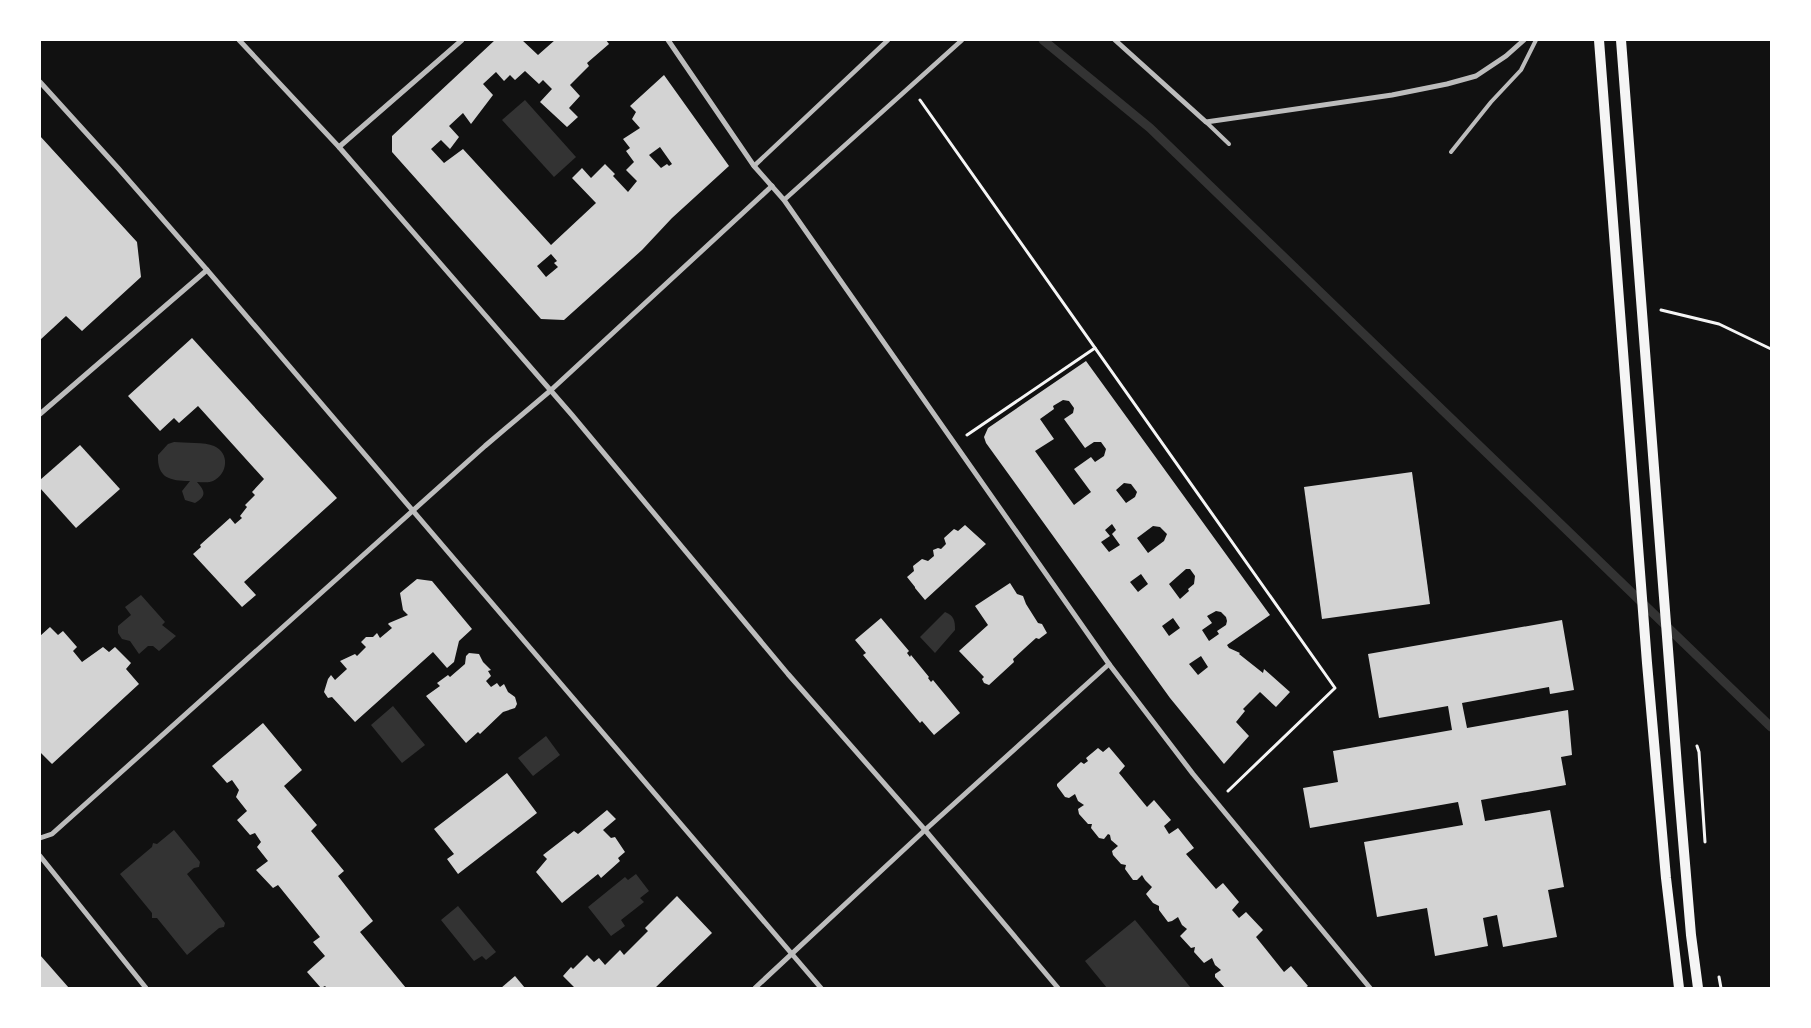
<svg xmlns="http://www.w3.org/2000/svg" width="1811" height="1028" font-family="Lato,sans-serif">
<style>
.water{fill:#333}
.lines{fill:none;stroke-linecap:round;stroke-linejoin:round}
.stream{stroke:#333;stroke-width:9}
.building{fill:#d3d3d3;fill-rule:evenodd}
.path{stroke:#f5f5f5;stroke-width:3}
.service{stroke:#bcbcbc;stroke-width:4}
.pedestrian{stroke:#bcbcbc;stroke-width:4.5}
.minor{stroke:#bcbcbc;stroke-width:5}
.secondary{stroke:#f5f5f5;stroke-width:10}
</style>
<rect width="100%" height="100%" fill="#111"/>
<g class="water">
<polygon points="525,100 576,157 554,177 502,120"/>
<path d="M 174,442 C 185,443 205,442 214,446 C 230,453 228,474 213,481 C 209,483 202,482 197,482 C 205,491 207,496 195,503 L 185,500 L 182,491 L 190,481 C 170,481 157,478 158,455 L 168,444 Z"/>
<polygon points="141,595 165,622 162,625 176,636 159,651 153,646 148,646 139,654 130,641 122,639 118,633 118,626 131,615 125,607"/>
<path d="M 945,612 C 954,616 955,620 955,630 L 935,653 L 920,637 Z"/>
<polygon points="393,706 425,745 402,763 371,725"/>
<polygon points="546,736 560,755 533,776 518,758"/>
<polygon points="174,830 200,862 199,867 194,868 187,874 225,923 224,927 219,928 187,955 157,918 152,918 152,913 120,874 152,847 153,843 157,844"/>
<polygon points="636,874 649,891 640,898 644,902 621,920 625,926 611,936 588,907 625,877 628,880"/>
<polygon points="458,906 496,952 486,960 482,956 474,961 441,920"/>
<polygon points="1135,920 1191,988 1107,988 1085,961"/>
</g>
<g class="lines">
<polyline class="stream" points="1043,40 1150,128 1771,727"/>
</g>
<g class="building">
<path d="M 495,40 L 522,40 L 538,55 L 555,40 L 606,40 L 609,44 L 587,63 L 589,66 L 570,85 L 580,96 L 569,108 L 578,117 L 567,127 L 540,102 L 552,89 L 543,80 L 539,84 L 525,71 L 515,80 L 510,75 L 504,81 L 496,72 L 483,84 L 493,95 L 471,124 L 463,113 L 449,126 L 459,137 L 450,149 L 441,140 L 431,149 L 444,163 L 463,149 L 551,245 L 596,203 L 572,178 L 582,168 L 591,178 L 605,164 L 615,174 L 613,176 L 628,192 L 637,181 L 626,170 L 634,162 L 626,151 L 630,148 L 623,139 L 640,128 L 632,119 L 636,112 L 630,106 L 664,75 L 729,166 L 672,218 L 642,250 L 564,320 L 541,319 L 392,152 L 392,136 ZM 660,147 L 672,164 L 669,166 L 667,164 L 661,168 L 649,155 ZM 551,254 L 557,261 L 554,263 L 558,267 L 546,277 L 537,266 Z"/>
<polygon points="40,136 137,242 141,277 82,331 66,316 40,340"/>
<polygon points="192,338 337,498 244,582 256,595 242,607 193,554 201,547 200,545 230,518 235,524 242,518 240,516 247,507 245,505 255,495 252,492 264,479 198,406 179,423 174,418 160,431 128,396"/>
<path d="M 1086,361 L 1270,615 L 1227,645 L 1229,648 L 1240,653 L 1239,654 L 1263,673 L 1264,669 L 1290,692 L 1276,707 L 1260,692 L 1243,709 L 1245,711 L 1236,722 L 1249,736 L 1224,764 L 1170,698 L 986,443 L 984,437 L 988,428 ZM 1063,400 L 1069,401 L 1074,408 L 1073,413 L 1064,419 L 1085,448 L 1094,442 L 1101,442 L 1106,449 L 1104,456 L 1095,462 L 1091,457 L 1074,469 L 1091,492 L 1074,505 L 1035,451 L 1054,439 L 1040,419 L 1054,409 L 1053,406 ZM 1124,483 L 1131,484 L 1137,492 L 1135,497 L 1126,503 L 1116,490 ZM 1112,524 L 1116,530 L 1112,534 L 1120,545 L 1109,552 L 1101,542 L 1110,536 L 1105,530 ZM 1153,526 L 1160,527 L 1167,534 L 1164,541 L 1148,553 L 1137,538 ZM 1186,569 L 1190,569 L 1195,576 L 1194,584 L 1188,589 L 1189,591 L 1180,599 L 1169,584 ZM 1141,574 L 1148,584 L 1138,592 L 1130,582 ZM 1216,611 L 1221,612 L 1226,617 L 1227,621 L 1226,625 L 1217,631 L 1219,634 L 1209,641 L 1202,630 L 1212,623 L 1207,616 ZM 1173,618 L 1180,628 L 1169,636 L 1162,626 ZM 1201,656 L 1208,667 L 1198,675 L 1189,664 Z"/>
<polygon points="80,445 120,489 76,528 40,488 40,480"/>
<polygon points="1412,472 1430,604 1322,619 1304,487"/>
<polygon points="965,525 986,544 925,600 915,588 915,587 907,577 914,571 913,566 922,559 928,561 934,556 933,550 938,548 941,549 946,544 944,538 954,529 958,531"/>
<polygon points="417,579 432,581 472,629 459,641 454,662 447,668 433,652 355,722 332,697 328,698 324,692 328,679 331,675 335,680 347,669 340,661 355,654 357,656 366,647 361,642 366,637 373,637 377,633 380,638 392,628 388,624 389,623 408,615 403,610 400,593"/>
<polygon points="1010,583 1017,594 1023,596 1026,604 1038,623 1042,624 1047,633 1039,639 1036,638 1013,659 1014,662 989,685 984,683 982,679 984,677 959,651 988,625 975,606"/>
<polygon points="881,618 909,651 907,653 910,657 911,655 929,677 928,678 931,682 933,680 960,713 934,735 922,721 920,723 863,655 866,653 855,640"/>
<polygon points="1562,620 1574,690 1550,694 1549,687 1462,703 1467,728 1568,710 1572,755 1561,757 1566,785 1481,800 1485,821 1550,810 1564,887 1548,890 1557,937 1503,947 1497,915 1483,918 1488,946 1435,956 1427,908 1377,917 1364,842 1463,825 1458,802 1310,828 1303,788 1338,782 1333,751 1452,730 1448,706 1379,718 1368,654"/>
<polygon points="50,627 58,635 63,631 77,647 73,651 82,662 103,647 109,652 115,647 131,663 126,669 139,684 52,764 40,752 40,636"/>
<polygon points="469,653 479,654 483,662 491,670 488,671 491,676 486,681 491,687 497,683 500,687 504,684 508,692 515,697 517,704 515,708 503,712 480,734 478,732 466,743 426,696 440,686 437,683 448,675 450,677 465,664 466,656"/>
<polygon points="263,723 302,770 284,786 317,825 311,831 344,871 338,876 373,921 360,932 406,988 327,988 325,986 321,988 307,972 325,956 313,942 320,937 278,885 273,888 256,870 268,861 257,847 261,842 255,833 250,835 237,820 247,811 236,797 239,790 232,780 227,783 212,766"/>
<polygon points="1109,747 1125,766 1119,773 1147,807 1154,800 1171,820 1164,826 1169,834 1178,828 1194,848 1186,854 1216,889 1223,883 1239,902 1232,910 1239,918 1246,912 1263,930 1256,937 1284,972 1291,966 1308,986 1305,988 1225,988 1215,977 1215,974 1221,970 1215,965 1212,958 1204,963 1194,952 1195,947 1191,948 1180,936 1187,929 1182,925 1178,917 1172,921 1168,922 1159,910 1159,906 1153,903 1146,894 1152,887 1145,880 1142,875 1137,880 1133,880 1125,869 1126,865 1121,864 1113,855 1112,851 1118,846 1111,840 1110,835 1108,834 1104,839 1099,838 1091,828 1092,824 1088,824 1079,814 1078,809 1084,805 1078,801 1075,794 1069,798 1065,797 1057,786 1057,784 1081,762 1084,764 1088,761 1086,758 1098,748 1103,752"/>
<polygon points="507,773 537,813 458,874 447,859 454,854 434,829"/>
<polygon points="607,810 616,819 603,830 611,838 615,837 625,852 618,858 620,861 601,878 598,874 562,903 536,872 547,859 543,855 574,831 578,834"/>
<polygon points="677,896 712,933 655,988 575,988 563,976 571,967 573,969 587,955 594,962 599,958 605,965 620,950 624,955 648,931 645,928"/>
<polygon points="40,955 69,988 40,988"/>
<polygon points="515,976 525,988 501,988"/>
</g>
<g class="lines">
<g class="path">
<polyline points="920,100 1335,688 1228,791"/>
<polyline points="1661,310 1719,324 1771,349"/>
<polyline points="967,435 1095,348"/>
<polyline points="1697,746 1699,752 1705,842"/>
<polyline points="1719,977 1721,988"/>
</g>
<g class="service">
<polyline points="1206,122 1229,144"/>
<polyline points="1451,152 1491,102 1521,70 1536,40"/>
</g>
<g class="pedestrian">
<polyline points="754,166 888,40"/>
<polyline points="784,200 962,40"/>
</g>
<g class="minor">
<polyline points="239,40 339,147 572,415 788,674 925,830 1058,988"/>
<polyline points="668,40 754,166 784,200 1109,664 1193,774 1370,988"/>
<polyline points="1115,40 1206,122 1392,95 1447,84 1476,76 1506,56 1524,40"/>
<polyline points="40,82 118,168 207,270 821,988"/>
<polyline points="339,147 462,40"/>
<polyline points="40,414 207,270"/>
<polyline points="40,838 52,834 485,446 550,391 772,186"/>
<polyline points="40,856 146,988"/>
<polyline points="755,988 925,830 1109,664"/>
</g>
<g class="secondary">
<polyline points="1599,40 1647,663 1666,878 1679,988"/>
<polyline points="1621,40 1679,792 1691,935 1698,988"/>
</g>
</g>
<rect width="1811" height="1028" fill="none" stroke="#ffffff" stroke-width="82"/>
</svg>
